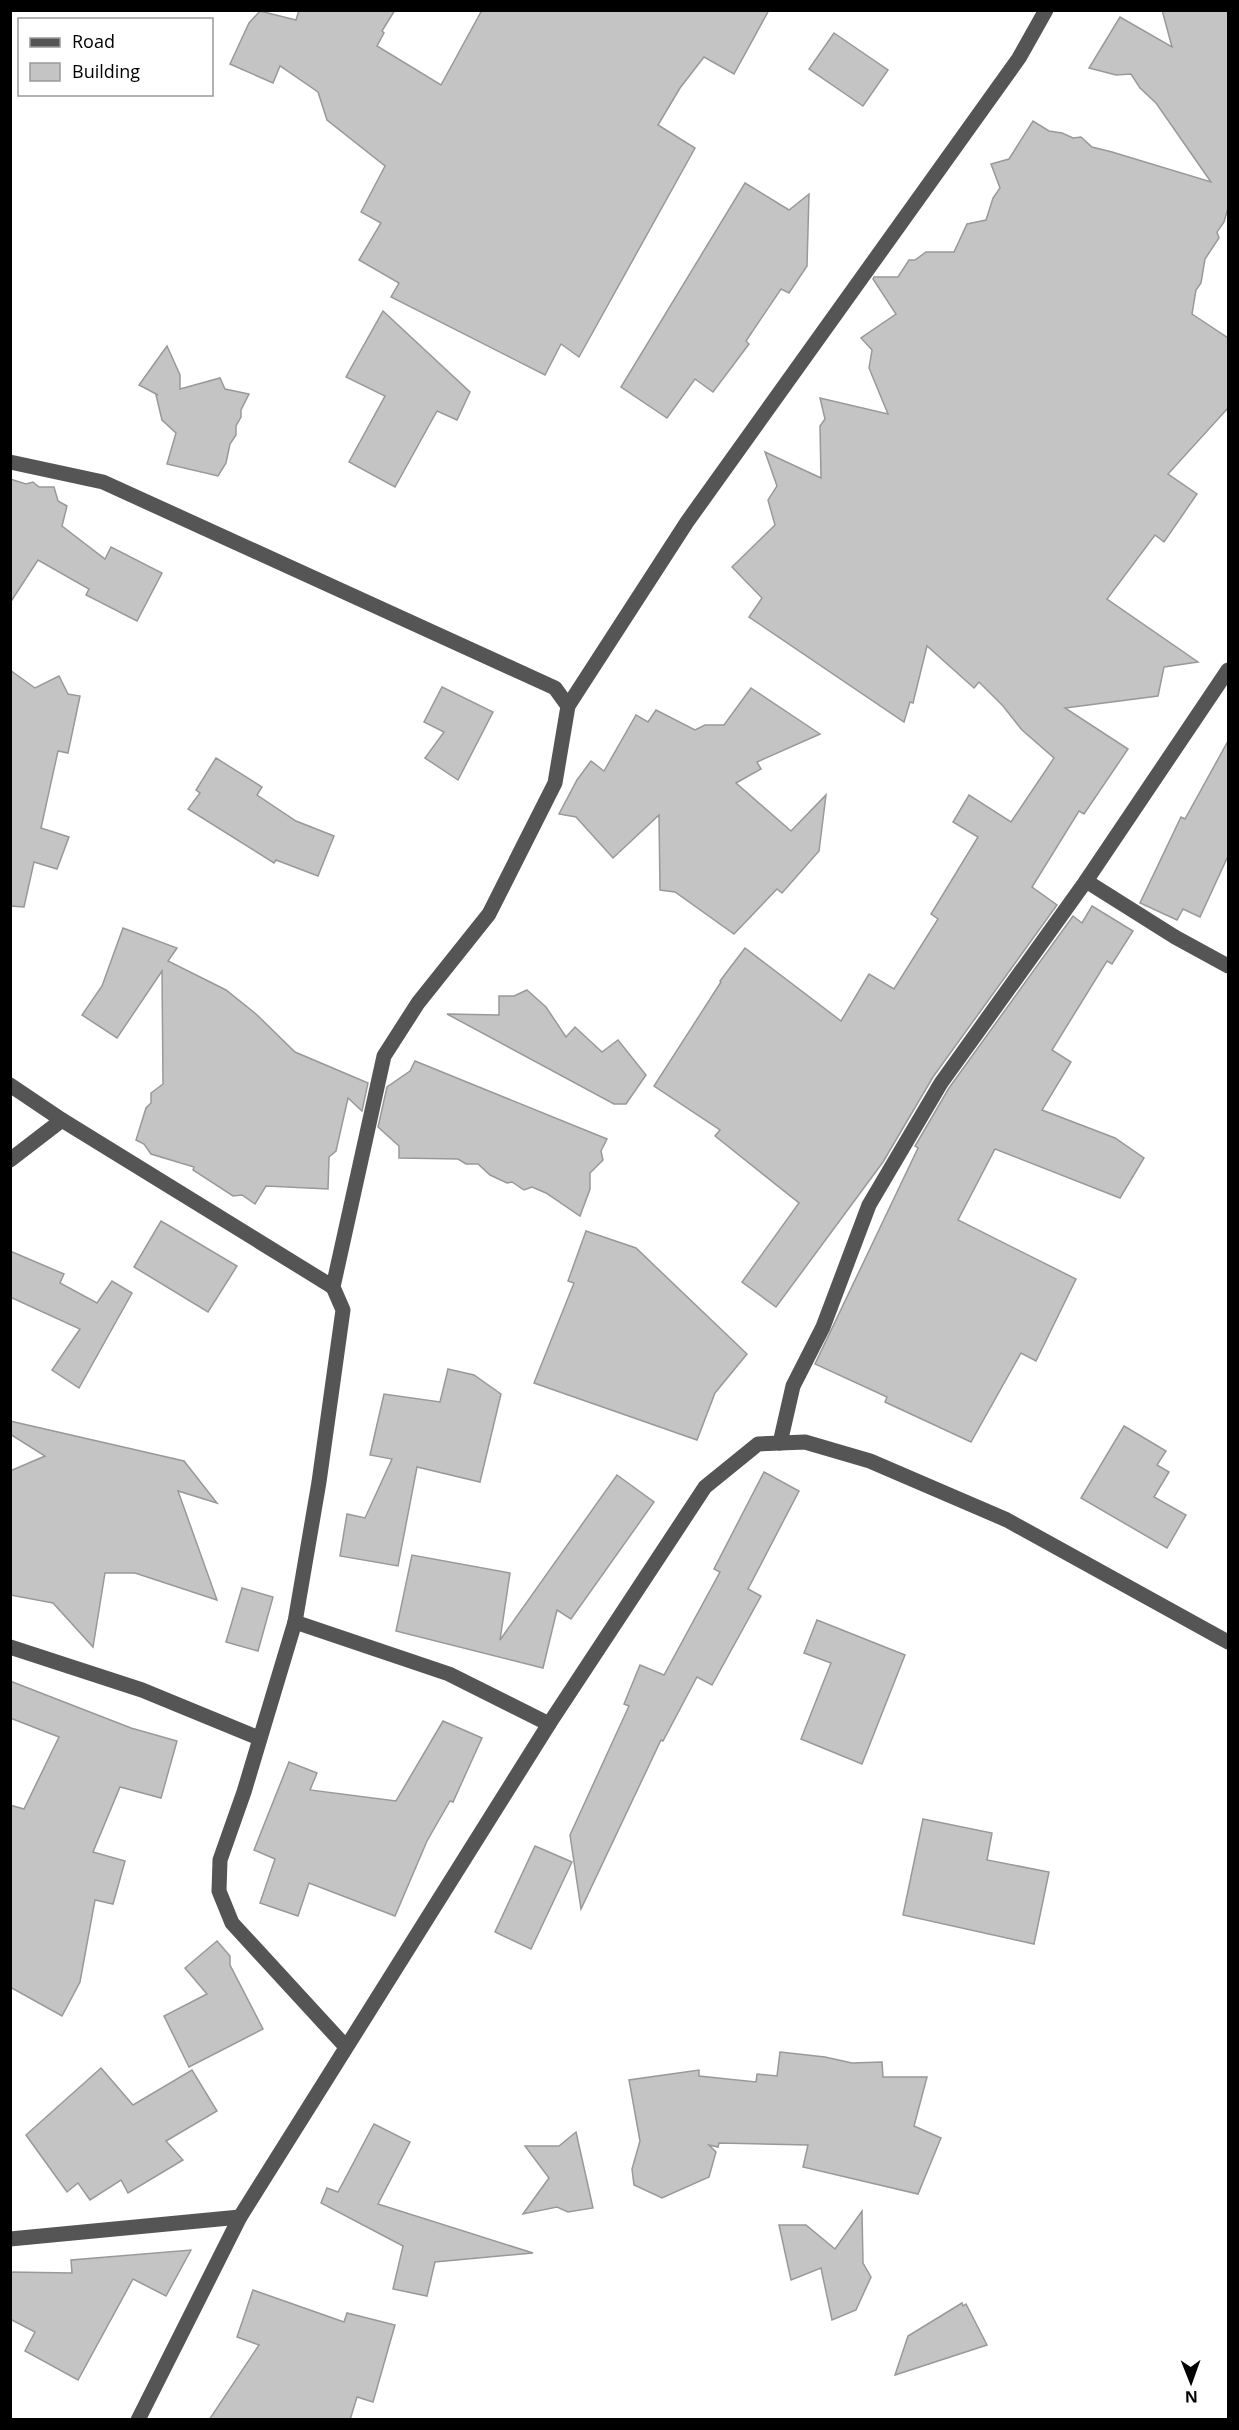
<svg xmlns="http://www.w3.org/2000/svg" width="1239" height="2430" font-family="'Open Sans',sans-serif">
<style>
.building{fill:#c4c4c4;stroke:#999;stroke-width:1.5}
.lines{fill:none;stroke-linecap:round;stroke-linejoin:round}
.minor{stroke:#555;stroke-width:15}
</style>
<rect width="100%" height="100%" fill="#fff"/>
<g class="building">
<polygon points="299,10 395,10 382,31 384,33 377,46 441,85 482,10 769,10 734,74 704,57 680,88 658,125 695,148 579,357 561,344 545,375 391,297 399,283 359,260 381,223 361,212 385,166 327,120 318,92 280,66 273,83 230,64 249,23 260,11 296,20"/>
<polygon points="1162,10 1228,10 1228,208 1224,222 1217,232 1219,238 1205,259 1201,283 1196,290 1192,314 1228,338 1228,408 1168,474 1197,494 1164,542 1155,535 1107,599 1198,662 1164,667 1158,696 1065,708 1128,749 1084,814 1079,811 1032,887 1057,905 933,1077 883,1162 776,1307 742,1282 799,1203 715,1136 720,1130 654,1086 721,982 720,981 745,948 841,1021 869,974 894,989 938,919 931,914 978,837 953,822 969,795 1011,822 1054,758 1022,730 1003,706 979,682 974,688 927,646 913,703 910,702 904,722 749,617 762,598 732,567 775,525 768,500 777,486 765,452 821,478 820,426 825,419 820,398 888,414 869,368 872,350 861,338 896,314 873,279 874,277 898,277 909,260 915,260 926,252 954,252 967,224 986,220 993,198 1000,188 991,164 1009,159 1033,121 1049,131 1062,133 1073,138 1081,137 1092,147 1112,152 1211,182 1156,103 1140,88 1131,74 1116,75 1089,68 1120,17 1172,47"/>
<polygon points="834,33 888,70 863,106 809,69"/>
<polygon points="745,183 789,210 809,194 807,266 789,293 781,289 746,341 749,344 713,392 695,379 667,418 621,387"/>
<polygon points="383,311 470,392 457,420 437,411 395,487 349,462 385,396 346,377"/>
<polygon points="167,346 180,375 180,389 220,378 225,389 249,394 241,410 241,417 236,426 236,435 230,444 226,463 218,476 167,464 176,433 162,420 156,395 158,395 139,385"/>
<polygon points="10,479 26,484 33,482 39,487 54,487 58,501 67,506 62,526 105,559 111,547 162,573 137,621 86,595 89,589 38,560 10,603"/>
<polygon points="10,670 35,688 59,676 68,694 80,696 68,753 58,751 41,828 69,837 57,869 34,862 24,907 10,906"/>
<polygon points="442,687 493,712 458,780 425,758 444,732 424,722"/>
<polygon points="751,688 820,734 757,762 761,769 736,783 791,831 826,795 819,851 782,893 777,889 734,934 675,892 660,890 659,815 613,858 576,817 559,814 577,780 591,761 604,771 636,715 648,722 656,710 695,730 705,725 724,725"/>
<polygon points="1228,741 1228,856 1200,917 1183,909 1177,920 1140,903 1181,817 1185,819"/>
<polygon points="216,758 262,787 257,795 296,821 334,836 318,876 276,860 274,863 188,809 200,793 196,790"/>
<polygon points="1092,906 1133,931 1112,964 1107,961 1052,1050 1071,1062 1042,1110 1115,1138 1144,1158 1120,1198 995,1149 958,1220 1076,1279 1036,1361 1021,1353 971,1442 885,1402 887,1397 815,1364 918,1148 915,1146 949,1088 1073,916 1082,923"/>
<polygon points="123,928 177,948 168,961 226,990 256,1014 295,1052 368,1083 362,1111 348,1098 336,1151 329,1157 328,1189 266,1186 255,1204 242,1195 233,1196 193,1170 194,1167 151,1154 144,1144 136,1140 146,1108 151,1103 151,1093 163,1084 162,971 117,1038 82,1015 102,986"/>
<polygon points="527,990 546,1007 566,1037 575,1027 602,1052 618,1040 646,1075 626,1104 614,1104 447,1014 499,1015 499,996 514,996"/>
<polygon points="415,1061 607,1139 601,1151 603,1160 590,1173 590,1189 580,1216 546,1193 532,1187 524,1190 512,1182 507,1183 490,1175 478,1164 466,1164 458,1159 399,1158 399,1146 378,1127 387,1087 410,1071"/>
<polygon points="161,1221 237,1266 208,1312 134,1267"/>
<polygon points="586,1231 636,1248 747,1354 715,1393 697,1440 534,1383 574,1283 568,1281"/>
<polygon points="10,1251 64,1274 60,1283 97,1303 112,1281 132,1293 79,1388 52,1370 80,1329 10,1297"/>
<polygon points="448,1369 474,1375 501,1394 480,1482 417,1467 398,1566 340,1556 347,1514 365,1518 392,1459 370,1455 384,1394 440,1402"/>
<polygon points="10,1421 184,1461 217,1503 178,1491 217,1600 135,1573 105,1573 93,1647 53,1603 10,1595 10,1471 45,1456 10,1434"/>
<polygon points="1124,1426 1166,1451 1157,1465 1169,1472 1154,1497 1186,1515 1167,1548 1081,1498"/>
<polygon points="764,1472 799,1491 748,1589 761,1596 712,1685 697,1677 663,1741 661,1740 581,1909 570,1835 629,1706 624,1704 640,1665 664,1675 720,1572 714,1569"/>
<polygon points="617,1475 654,1502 571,1619 557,1610 543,1668 396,1631 412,1555 510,1573 500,1640"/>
<polygon points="242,1588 273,1597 258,1651 226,1642"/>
<polygon points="817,1620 905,1655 862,1764 801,1739 831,1663 804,1653"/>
<polygon points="10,1681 131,1728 177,1741 161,1798 120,1787 93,1852 125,1861 113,1904 95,1900 80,1982 62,2016 10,1987 10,1805 24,1809 59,1737 10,1718"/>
<polygon points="443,1721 482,1738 453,1802 450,1801 427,1841 395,1916 309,1883 298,1916 260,1903 275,1859 254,1850 289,1762 317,1773 310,1790 396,1801"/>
<polygon points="923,1819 992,1833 987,1860 1049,1872 1034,1944 903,1915"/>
<polygon points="535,1846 572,1862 531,1949 495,1932"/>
<polygon points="217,1941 230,1956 230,1965 263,2029 189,2067 164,2016 207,1994 185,1968"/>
<polygon points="780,2052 825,2057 852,2063 882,2062 883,2077 927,2077 914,2126 941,2138 918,2194 803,2167 808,2145 719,2143 718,2147 709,2145 716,2152 709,2177 662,2198 634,2185 632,2169 640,2141 629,2080 699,2070 699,2076 756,2082 757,2074 777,2076"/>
<polygon points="101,2068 133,2105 192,2070 217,2111 166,2141 183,2160 128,2193 121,2180 90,2200 78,2183 67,2192 26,2135"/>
<polygon points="374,2124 410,2142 378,2204 533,2253 435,2262 427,2296 393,2289 403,2246 321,2203 327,2188 338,2192"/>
<polygon points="576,2132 593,2208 568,2212 557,2207 523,2214 549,2178 525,2146 559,2146"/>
<polygon points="862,2211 863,2263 871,2277 856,2310 832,2320 821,2268 791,2280 779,2225 806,2225 835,2249"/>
<polygon points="191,2250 166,2296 133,2279 78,2380 25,2351 35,2332 10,2319 10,2272 72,2273 71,2260"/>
<polygon points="253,2290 344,2322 347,2313 395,2325 373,2402 357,2397 350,2420 209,2420 259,2345 237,2337"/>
<polygon points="962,2303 963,2306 966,2304 987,2345 895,2375 908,2336"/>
</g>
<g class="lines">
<g class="minor">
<polyline points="10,462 103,482 555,688 568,706 555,783 489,914 418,1003 384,1056 333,1287 343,1310 319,1482 295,1622 244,1792 220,1860 219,1891 232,1923 346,2047"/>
<polyline points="568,706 687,522 1019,58 1046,10"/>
<polyline points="1086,881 1175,937 1228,966"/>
<polyline points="10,1085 62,1120 333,1287"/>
<polyline points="10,1160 62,1120"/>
<polyline points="780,1443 793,1386 823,1327 869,1205 941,1083 1086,881 1228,670"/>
<polyline points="295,1622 449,1674 549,1724"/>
<polyline points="10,1647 142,1690 259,1738"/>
<polyline points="10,2239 240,2217"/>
<polyline points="138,2420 240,2217 549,1724 705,1487 758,1444 805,1442 870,1461 1007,1520 1228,1642"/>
</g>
</g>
<rect width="1239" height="2430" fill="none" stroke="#000000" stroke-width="24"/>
<rect x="18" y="18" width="195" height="78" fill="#ffffff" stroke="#999999" stroke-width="1.5"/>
<rect x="30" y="38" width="30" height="9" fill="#555555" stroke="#999999" stroke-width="1.5"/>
<text x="72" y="48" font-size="18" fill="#000000">Road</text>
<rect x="30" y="63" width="30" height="18" fill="#c4c4c4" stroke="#999999" stroke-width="1.5"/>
<text x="72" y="78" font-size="18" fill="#000000">Building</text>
<g transform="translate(1191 2382) rotate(179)" stroke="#ffffff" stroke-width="4.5" paint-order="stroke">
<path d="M0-4.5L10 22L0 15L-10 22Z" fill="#000000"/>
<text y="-9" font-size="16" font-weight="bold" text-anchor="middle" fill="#000000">N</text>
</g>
</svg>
